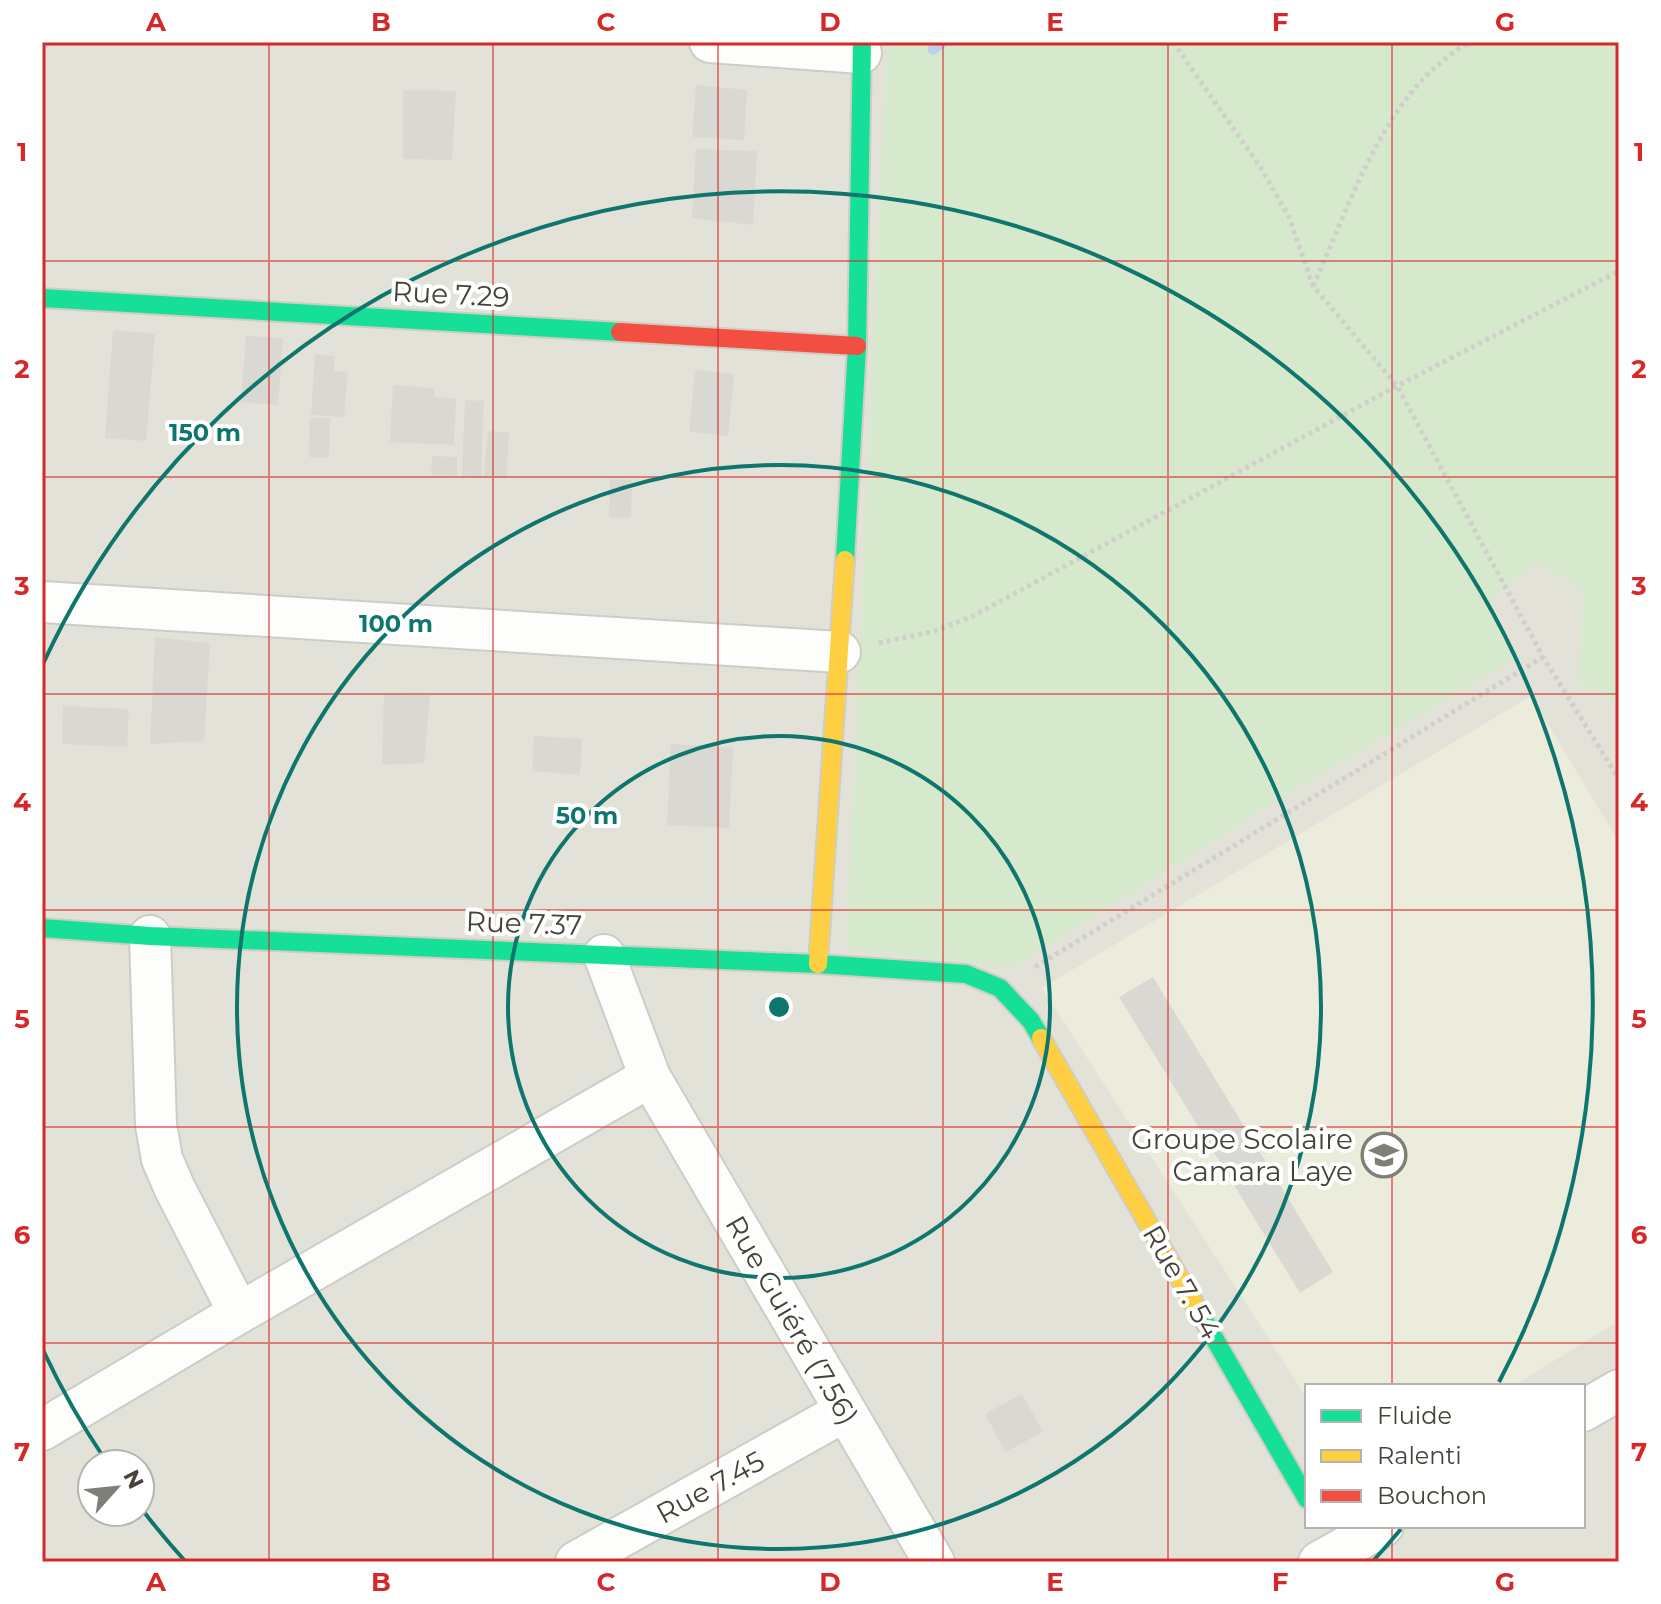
<svg xmlns="http://www.w3.org/2000/svg" width="1661" height="1604" font-family="Montserrat,sans-serif">
<style>
.residential{fill:#e3e2d8;fill-rule:evenodd}
.education{fill:#ececdd}
.green{fill:#d7e9cc}
.lines{fill:none;stroke-linecap:round;stroke-linejoin:round}
.stream{stroke:#bdcfeb;stroke-width:11}
.building{fill:#d9d8d3}
.street-casing{stroke:#cdcdc8;stroke-width:44}
.fast-casing{stroke:#cecec1;stroke-width:22}
.slow-casing{stroke:#cecec1;stroke-width:22}
.jam-casing{stroke:#cecec1;stroke-width:22}
.path{stroke:#d1cfcb;stroke-width:5;stroke-dasharray:4 4;stroke-linecap:butt}
.street{stroke:#fdfdfc;stroke-width:40}
.fast{stroke:#16e098;stroke-width:18}
.slow{stroke:#ffcf43;stroke-width:18}
.jam{stroke:#f24e42;stroke-width:18}
.grid{fill:none;stroke:#d62828;stroke-width:2;stroke-opacity:0.55}
.ring{fill:none;stroke:#0f766e;stroke-width:4}
.labels{text-anchor:middle;dominant-baseline:central;stroke-width:8;stroke-linejoin:round;paint-order:stroke}
.street-label{font-size:28px;fill:#454237;stroke:#fff}
.poi-label{font-size:28px;fill:#454237;stroke:#fff;text-anchor:end}
.centre{fill:#0f766e;stroke:#fff;stroke-width:4}
.ring-label{font-size:24px;text-anchor:middle;font-weight:bold;fill:#0f766e;stroke:#fff;stroke-width:8;stroke-linejoin:round;paint-order:stroke}
.neatline{fill:none;stroke:#d62828;stroke-width:3}
.grid-label{font-size:26px;text-anchor:middle;font-weight:bold;fill:#d62828}
</style>
<rect width="100%" height="100%" fill="#efefea"/>
<path class="residential" d="M 42,42 L 1619,42 L 1619,1562 L 42,1562 ZM 1307,1386 L 1583,1386 L 1583,1526 L 1307,1526 ZM 92,1464 L 140,1464 L 140,1512 L 92,1512 Z"/>
<polygon class="education" points="1531,696 1619,842 1619,1321 1513,1386 1307,1386 1307,1398 1042,988"/>
<polygon class="green" points="887,42 1619,42 1619,705 1578,683 1584,591 1537,562 1487,602 1513,660 1267,807 1014,967 846,949"/>
<g class="lines">
<polyline class="stream" points="933,49 943,42"/>
</g>
<g class="building">
<polygon points="696,85 747,90 744,140 692,137"/>
<polygon points="403,90 456,91 452,160 403,159"/>
<polygon points="696,149 757,151 753,225 692,218"/>
<polygon points="113,330 155,334 146,441 105,438"/>
<polygon points="246,336 283,338 278,405 241,402"/>
<polygon points="315,354 335,356 334,371 348,372 344,417 311,415"/>
<polygon points="695,370 734,374 728,436 689,432"/>
<polygon points="393,385 434,388 434,397 456,399 454,445 390,442"/>
<polygon points="465,400 484,401 481,477 462,476"/>
<polygon points="310,418 330,418 329,458 309,457"/>
<polygon points="488,431 509,433 506,478 484,477"/>
<polygon points="432,456 457,457 457,476 431,475"/>
<polygon points="610,479 632,480 631,518 609,517"/>
<polygon points="155,637 210,643 204,741 150,744"/>
<polygon points="384,694 430,695 424,763 382,765"/>
<polygon points="63,706 129,709 127,747 62,744"/>
<polygon points="534,736 582,739 580,775 532,771"/>
<polygon points="671,744 733,748 729,828 667,825"/>
<polygon points="1153,977 1333,1272 1300,1293 1119,997"/>
<polygon points="1022,1394 1043,1432 1005,1452 985,1414"/>
</g>
<g class="lines">
<g class="street-casing">
<g id="street">
<polyline points="710,42 861,53"/>
<polyline points="42,602 840,652"/>
<polyline points="150,936 156,1125 162,1159 175,1189 239,1313"/>
<polyline points="604,955 650,1077 934,1562"/>
<polyline points="1583,1411 1619,1390"/>
<polyline points="42,1430 239,1313 650,1077"/>
<polyline points="576,1562 845,1411"/>
<polyline points="1319,1562 1383,1526"/>
</g>
</g>
<g class="fast-casing">
<g id="fast">
<polyline points="42,298 620,332"/>
<polyline points="845,560 857,346 862,42"/>
<polyline points="42,928 150,936 818,964 966,974 1000,988 1031,1021 1041,1038"/>
<polyline points="1195,1305 1307,1499"/>
</g>
</g>
<g class="slow-casing">
<g id="slow">
<polyline points="818,964 845,560"/>
<polyline points="1041,1038 1195,1305"/>
</g>
</g>
<g class="jam-casing">
<polyline id="jam" points="620,332 857,346"/>
</g>
<g class="path">
<polyline points="1173,42 1261,168 1289,217 1313,286 1397,386 1543,657 1619,779"/>
<path d="M 1313,286 C 1352,202 1384,90 1470,42"/>
<polyline points="879,643 935,631 973,616 1397,386 1619,271"/>
<polyline points="1035,967 1543,657"/>
</g>
<use href="#street" class="street"/>
<use href="#fast" class="fast"/>
<use href="#slow" class="slow"/>
<use href="#jam" class="jam"/>
</g>
<path class="grid" d="M 269,42 L 269,1562M 493,42 L 493,1562M 718,42 L 718,1562M 943,42 L 943,1562M 1168,42 L 1168,1562M 1392,42 L 1392,1386M 42,261 L 1619,261M 42,477 L 1619,477M 42,694 L 1619,694M 42,910 L 1619,910M 42,1127 L 1619,1127M 42,1343 L 1619,1343M 1392,1526 L 1392,1562"/>
<g class="ring">
<circle cx="779" cy="1007" r="271"/>
<circle cx="779" cy="1007" r="542"/>
<path d="M1401 1529A812 812 0 0 1 1373 1561M185 1561A812 812 0 0 1 144 1512M106 1461A812 812 0 0 1 43 1350M43 664A812 812 0 1 1 1499 1382"/>
</g>
<defs>
<g id="school-ring" transform="scale(2.3)"><circle r="9.5" fill="#fff" stroke="#807f76" stroke-width="1.5"/><path d="M0-5L7-2L0 1L-7-2ZM-4 1L0 2.5L4 1V4Q0 6-4 4Z" fill="#807f76"/></g>
</defs>
<g fill-rule="evenodd">
<use href="#school-ring" x="1384" y="1155"/>
</g>
<g class="labels">
<g class="street-label">
<text transform="translate(451 294) rotate(3)">Rue 7.29</text>
<text transform="translate(524 923) rotate(2)">Rue 7.37</text>
<text transform="translate(1182 1282) rotate(60)">Rue 7. 54</text>
<text transform="translate(792 1320) rotate(60)">Rue Guiéré (7.56)</text>
<text transform="translate(710 1487) rotate(-29)">Rue 7.45</text>
</g>
<g class="poi-label">
<text x="1353" y="1139">Groupe Scolaire<tspan x="1353" dy="32">Camara Laye</tspan></text>
</g>
</g>
<circle cx="779" cy="1007" r="12" class="centre"/>
<g class="ring-label">
<text x="205" y="441">150 m</text>
<text x="396" y="632">100 m</text>
<text x="587" y="824">50 m</text>
</g>
<rect width="1661" height="1604" fill="none" stroke="#ffffff" stroke-width="88"/>
<rect x="1305" y="1384" width="280" height="144" fill="#ffffff" stroke="#b5b3af" stroke-width="2"/>
<rect x="1321" y="1410" width="40" height="12" fill="#16e098" stroke="#b5b3af" stroke-width="2"/>
<text x="1377" y="1424" font-size="24" fill="#454237">Fluide</text>
<rect x="1321" y="1450" width="40" height="12" fill="#ffcf43" stroke="#b5b3af" stroke-width="2"/>
<text x="1377" y="1464" font-size="24" fill="#454237">Ralenti</text>
<rect x="1321" y="1490" width="40" height="12" fill="#f24e42" stroke="#b5b3af" stroke-width="2"/>
<text x="1377" y="1504" font-size="24" fill="#454237">Bouchon</text>
<g transform="translate(116 1488) rotate(63)"><circle r="38" fill="#ffffff" stroke="#b5b3af" stroke-width="2"/>
<path d="M0-6L14 30L0 20L-14 30Z" fill="#807f76"/>
<text y="-12" font-size="22" font-weight="bold" text-anchor="middle" fill="#454237">N</text>
</g>
<rect x="44" y="44" width="1573" height="1516" class="neatline"/>
<g class="grid-label">
<text x="156" y="31">A</text>
<text x="381" y="31">B</text>
<text x="606" y="31">C</text>
<text x="830" y="31">D</text>
<text x="1055" y="31">E</text>
<text x="1280" y="31">F</text>
<text x="1505" y="31">G</text>
<text x="22" y="161">1</text>
<text x="1639" y="161">1</text>
<text x="22" y="378">2</text>
<text x="1639" y="378">2</text>
<text x="22" y="595">3</text>
<text x="1639" y="595">3</text>
<text x="22" y="811">4</text>
<text x="1639" y="811">4</text>
<text x="22" y="1028">5</text>
<text x="1639" y="1028">5</text>
<text x="22" y="1244">6</text>
<text x="1639" y="1244">6</text>
<text x="22" y="1461">7</text>
<text x="1639" y="1461">7</text>
<text x="156" y="1591">A</text>
<text x="381" y="1591">B</text>
<text x="606" y="1591">C</text>
<text x="830" y="1591">D</text>
<text x="1055" y="1591">E</text>
<text x="1280" y="1591">F</text>
<text x="1505" y="1591">G</text>
</g>
</svg>
